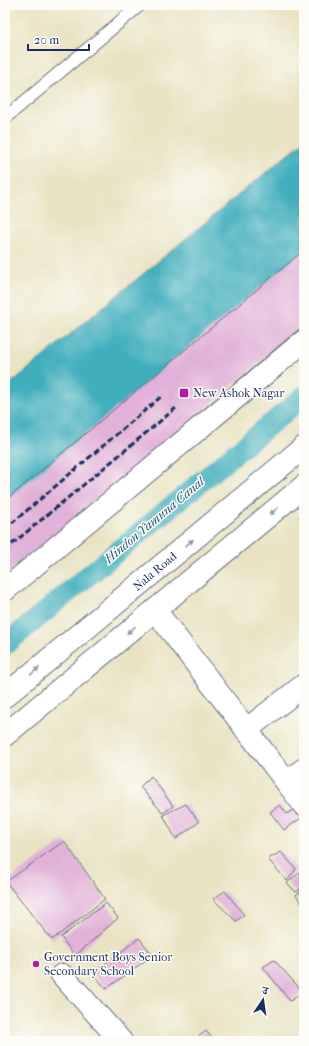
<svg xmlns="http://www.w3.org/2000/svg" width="309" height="1046" font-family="'IM FELL French Canon','Noto Serif Devanagari',serif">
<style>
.water{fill:#40aebd;stroke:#2e6e8e}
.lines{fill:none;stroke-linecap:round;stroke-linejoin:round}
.canal{stroke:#40aebd;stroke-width:21}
.building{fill:#e1b1d8}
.service-casing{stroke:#636e81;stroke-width:14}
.minor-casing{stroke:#636e81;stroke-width:24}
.tertiary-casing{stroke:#636e81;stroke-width:24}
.path{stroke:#636e81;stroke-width:2.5;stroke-dasharray:1 3;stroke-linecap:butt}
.service{stroke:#fff;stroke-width:12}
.minor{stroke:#fff;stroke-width:22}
.tertiary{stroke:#fff;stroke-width:22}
.rail{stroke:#1b2f5e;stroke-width:3;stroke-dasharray:6 3;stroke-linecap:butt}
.oneway{fill:#8d97ae}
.poi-dot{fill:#b5179e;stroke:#fdfcf7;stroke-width:1.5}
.labels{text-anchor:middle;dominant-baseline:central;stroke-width:3;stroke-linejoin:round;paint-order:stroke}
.poi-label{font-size:12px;fill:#1b2f5e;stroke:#fdfcf7;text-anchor:start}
.street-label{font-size:12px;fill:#1b2f5e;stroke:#fdfcf7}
.water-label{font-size:13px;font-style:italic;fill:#285b7f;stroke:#fdfcf7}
</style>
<rect width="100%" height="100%" fill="#fdfcf7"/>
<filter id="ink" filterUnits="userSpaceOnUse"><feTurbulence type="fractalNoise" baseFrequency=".025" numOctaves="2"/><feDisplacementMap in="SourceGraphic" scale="8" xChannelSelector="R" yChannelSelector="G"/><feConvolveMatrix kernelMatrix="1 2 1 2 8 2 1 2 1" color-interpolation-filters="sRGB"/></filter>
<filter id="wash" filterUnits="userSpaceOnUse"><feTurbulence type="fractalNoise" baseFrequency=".012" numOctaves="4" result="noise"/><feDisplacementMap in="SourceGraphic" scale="16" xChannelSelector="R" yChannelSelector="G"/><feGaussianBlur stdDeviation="0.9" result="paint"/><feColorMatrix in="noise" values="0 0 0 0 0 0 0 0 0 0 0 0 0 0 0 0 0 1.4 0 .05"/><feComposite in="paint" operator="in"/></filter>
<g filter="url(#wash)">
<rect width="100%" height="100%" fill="#e9e3c2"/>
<polygon class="water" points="304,141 304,311 5,560 5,388"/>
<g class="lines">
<polyline class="canal" points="5,645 304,396"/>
</g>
<g id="blocks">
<g class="building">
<polygon points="304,250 304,325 5,576 5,501"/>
<polygon points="151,776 173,806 163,813 140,787"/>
<polygon points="186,804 199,822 176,839 163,815"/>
<polygon points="301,804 304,808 304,816 284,830 270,812 280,805 287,814"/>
<polygon points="64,841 105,899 52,940 6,882"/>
<polygon points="281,852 296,869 287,881 268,859"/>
<polygon points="304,869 304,886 296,892 287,883"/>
<polygon points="304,888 304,907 296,895"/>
<polygon points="225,891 244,915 236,921 213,899"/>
<polygon points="106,903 118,918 75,956 61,937"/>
<polygon points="139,938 153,955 106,989 93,973"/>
<polygon points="274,960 303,992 290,1001 263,967"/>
<polygon points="206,1031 215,1041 193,1041"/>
</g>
</g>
</g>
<g filter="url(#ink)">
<use href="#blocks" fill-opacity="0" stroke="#636e81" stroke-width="1"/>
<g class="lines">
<g class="service-casing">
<polyline id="service" points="5,118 140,5"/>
</g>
<g class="minor-casing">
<g id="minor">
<polyline points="5,590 304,341"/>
<polyline points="155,610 304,805"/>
<polyline points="246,730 304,685"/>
<polyline points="287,782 304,769"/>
<polyline points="62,975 121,1041"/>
</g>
</g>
<g class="tertiary-casing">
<g id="tertiary">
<path id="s1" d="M 5,696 L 304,447"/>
<polyline points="5,735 304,486"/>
</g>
</g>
<polyline class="path" points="299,517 304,522"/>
<use href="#service" class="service"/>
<use href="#minor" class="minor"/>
<use href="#tertiary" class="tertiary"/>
<g class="rail">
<polyline points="5,529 163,395"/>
<polyline points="5,550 176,408"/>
</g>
</g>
<defs><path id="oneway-solid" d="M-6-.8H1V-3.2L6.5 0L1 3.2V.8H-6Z"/></defs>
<g class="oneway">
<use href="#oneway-solid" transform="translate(274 511) rotate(140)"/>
<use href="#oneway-solid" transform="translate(189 543) rotate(-40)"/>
<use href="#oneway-solid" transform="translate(131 630) rotate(140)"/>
<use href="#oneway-solid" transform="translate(35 671) rotate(-40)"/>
</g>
</g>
<g class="poi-dot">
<rect x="179" y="388" width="10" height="10" rx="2"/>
<circle cx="36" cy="964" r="4"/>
</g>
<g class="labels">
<g class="poi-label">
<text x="193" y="393">New Ashok Nagar</text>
<text x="44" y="957">Government Boys Senior<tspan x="44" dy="14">Secondary School</tspan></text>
</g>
<g class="street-label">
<text stroke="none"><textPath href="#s1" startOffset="195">Nala Road</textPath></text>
</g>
<g class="water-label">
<text transform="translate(154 520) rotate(-40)">Hindon Yamuna Canal</text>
</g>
</g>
<rect width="309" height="1046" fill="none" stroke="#fdfcf7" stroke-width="20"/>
<g transform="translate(263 1000) rotate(13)" stroke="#fdfcf7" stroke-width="3" paint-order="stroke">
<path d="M0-3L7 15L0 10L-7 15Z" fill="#1b2f5e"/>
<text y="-6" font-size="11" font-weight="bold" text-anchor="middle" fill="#1b2f5e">उ</text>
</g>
<path d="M28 44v6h61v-6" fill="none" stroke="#1b2f5e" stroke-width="2"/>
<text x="34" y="44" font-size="12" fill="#1b2f5e" stroke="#fdfcf7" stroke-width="3" paint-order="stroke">20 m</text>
</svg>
